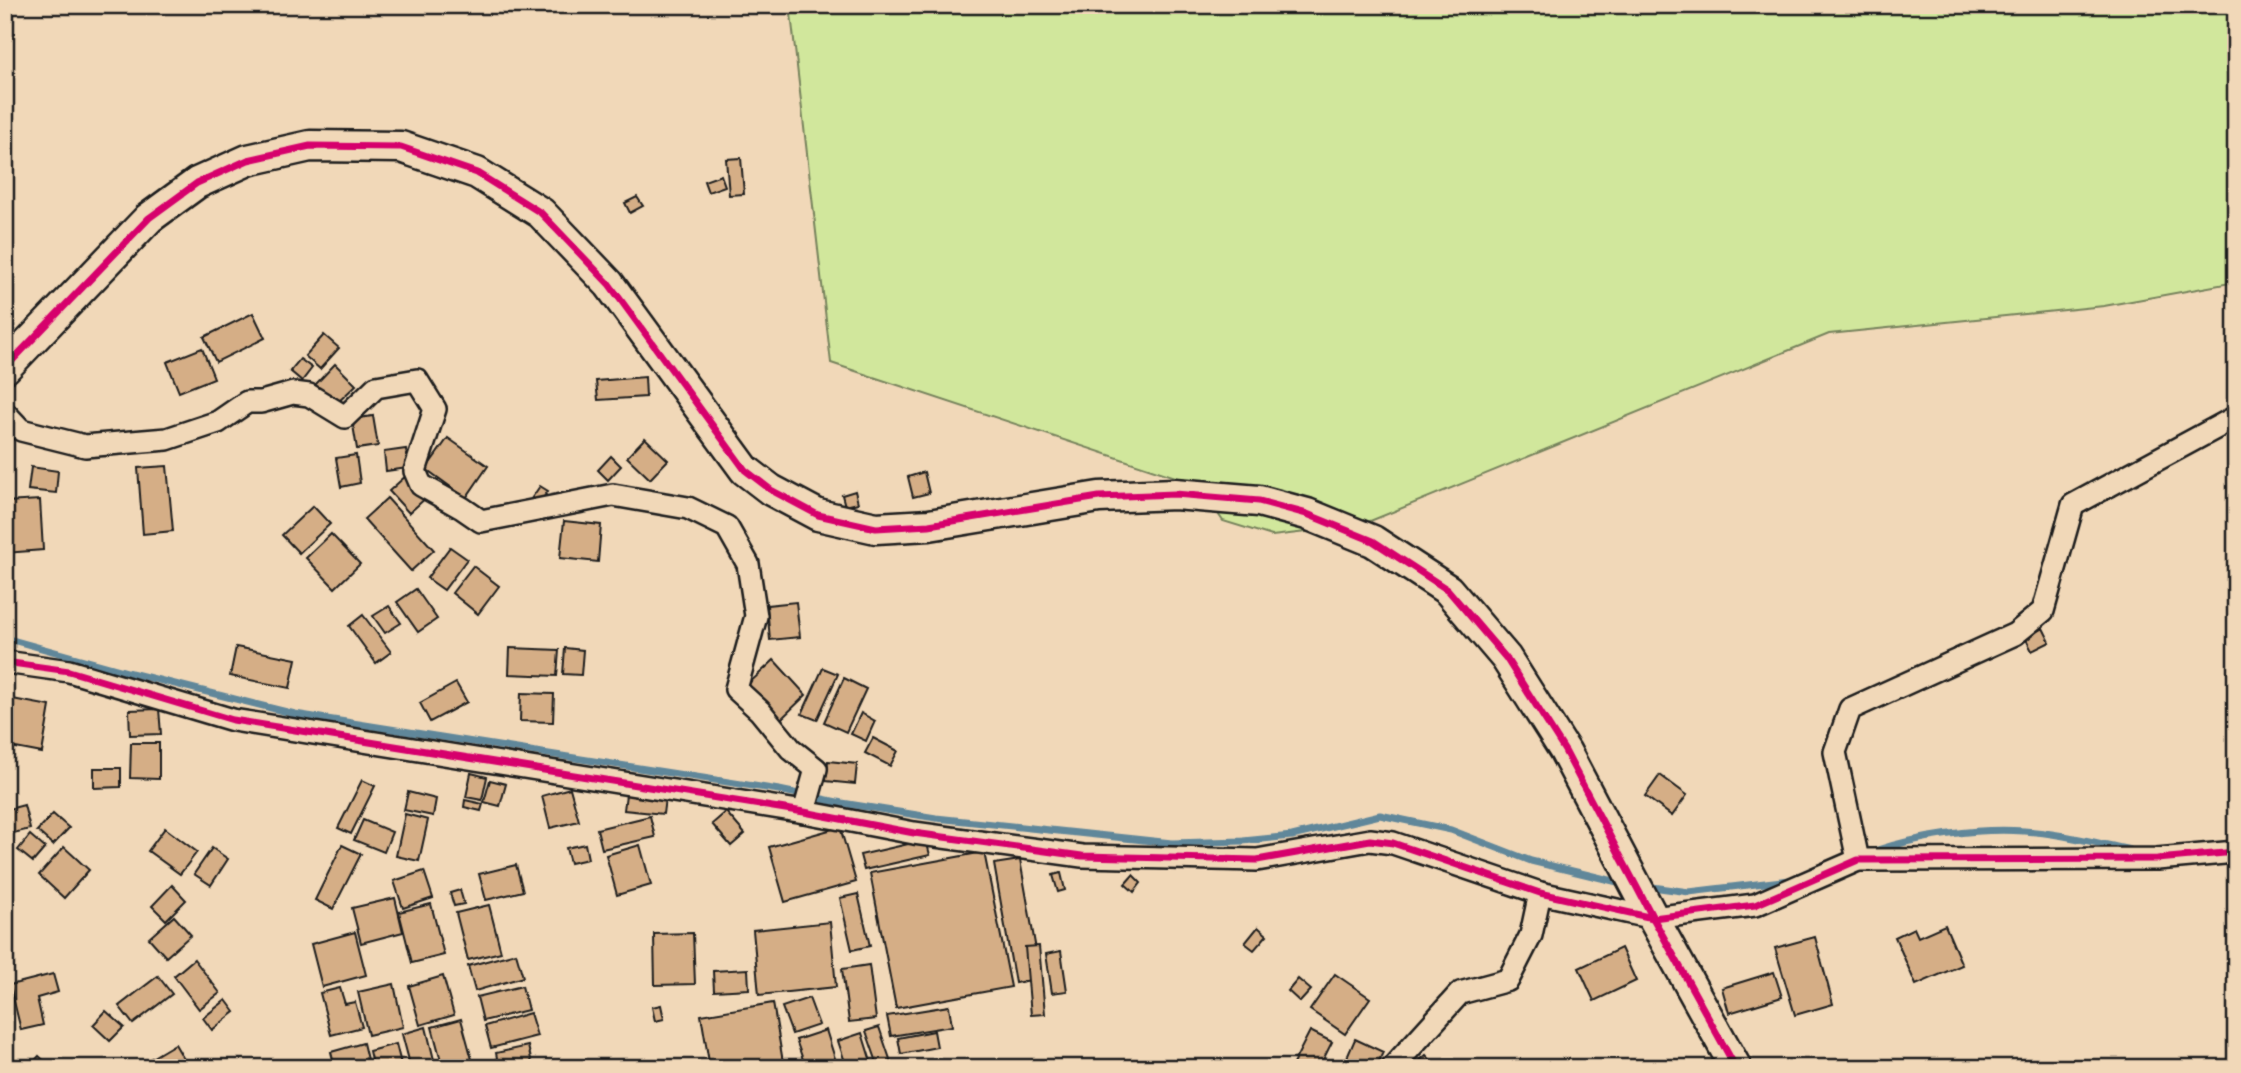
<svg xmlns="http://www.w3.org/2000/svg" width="2241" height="1073" font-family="Itim,sans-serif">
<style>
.green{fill:#d1e79c;stroke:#76825c;stroke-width:2}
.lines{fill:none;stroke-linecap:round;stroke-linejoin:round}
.stream{stroke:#60879a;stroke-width:7}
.building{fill:#d5ae86;stroke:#1c1c1c;stroke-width:2}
.street-casing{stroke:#1c1c1c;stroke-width:26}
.secondary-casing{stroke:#1c1c1c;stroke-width:35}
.street{stroke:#f1d8b8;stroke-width:21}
.secondary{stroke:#f1d8b8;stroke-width:30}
.cycleway-casing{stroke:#f1d8b8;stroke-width:11}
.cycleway{stroke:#d6006c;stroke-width:7}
</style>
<rect width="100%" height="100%" fill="#f1d8b8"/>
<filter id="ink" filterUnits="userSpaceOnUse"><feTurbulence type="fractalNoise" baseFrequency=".0143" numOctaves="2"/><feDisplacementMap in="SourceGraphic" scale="14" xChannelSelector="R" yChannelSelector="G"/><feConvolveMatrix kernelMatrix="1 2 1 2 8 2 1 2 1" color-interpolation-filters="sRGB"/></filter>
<g filter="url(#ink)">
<polygon class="green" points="790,5 2236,5 2236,282 2104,306 1829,334 1358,526 1272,536 1223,521 1197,484 831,363"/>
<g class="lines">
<g class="stream">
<polyline points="5,638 131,673 295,714 779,790 842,803 936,818 1172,843 1243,841 1292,836 1380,815 1451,830 1531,861 1626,884"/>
<path d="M 1874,851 C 1920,836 1975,828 2024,831 C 2060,833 2096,843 2131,850"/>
<polyline points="1645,886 1689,892 1790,880"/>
</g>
</g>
<g class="building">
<polygon points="741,158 744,194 729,195 726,159"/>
<polygon points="721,175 725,186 708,192 704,181"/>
<polygon points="637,197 643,206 630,213 625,203"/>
<polygon points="253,313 265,338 216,362 204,337"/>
<polygon points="324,335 339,348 320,369 305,356"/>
<polygon points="202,348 214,378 179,392 167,362"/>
<polygon points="300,359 312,368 302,381 290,371"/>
<polygon points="335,364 356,385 335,405 315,385"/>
<polygon points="645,377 646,397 598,400 596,381"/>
<polygon points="373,416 378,446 357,449 352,419"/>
<polygon points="448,438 488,466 466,498 426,469"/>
<polygon points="645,438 668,460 650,479 627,457"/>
<polygon points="406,449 408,468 386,471 384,452"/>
<polygon points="356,455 360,483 341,487 336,458"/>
<polygon points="611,456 621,466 608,480 598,470"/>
<polygon points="167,466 173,531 143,534 138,468"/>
<polygon points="31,467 58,471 56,493 28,490"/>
<polygon points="924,472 929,493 913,497 908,477"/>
<polygon points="407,475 427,497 409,513 389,491"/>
<polygon points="540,486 548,491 538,505 531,499"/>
<polygon points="855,491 858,503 845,506 842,495"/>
<polygon points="387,498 434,550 411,571 364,519"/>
<polygon points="40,500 43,550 5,553 5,502"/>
<polygon points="313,506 330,524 299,553 282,535"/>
<polygon points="564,521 601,525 598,562 560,558"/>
<polygon points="331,534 360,564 335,588 306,558"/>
<polygon points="450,547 467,559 444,590 427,578"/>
<polygon points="473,566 499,586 478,614 452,593"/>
<polygon points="416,589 437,619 418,632 397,602"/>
<polygon points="796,602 800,637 770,640 767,605"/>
<polygon points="389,606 401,623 385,633 373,616"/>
<polygon points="363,615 391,652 376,663 349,626"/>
<polygon points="2043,628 2050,642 2032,651 2025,637"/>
<polygon points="236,647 296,659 290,688 230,676"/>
<polygon points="510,648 559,650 557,676 509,674"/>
<polygon points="565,648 583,650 581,675 563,674"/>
<polygon points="774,660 806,695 780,720 747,685"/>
<polygon points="823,668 838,674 817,720 802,714"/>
<polygon points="844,678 866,689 846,732 824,722"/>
<polygon points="456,683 467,702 430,722 420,703"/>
<polygon points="521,693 554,694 553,722 520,721"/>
<polygon points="7,698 50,706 42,753 5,746"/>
<polygon points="159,709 161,734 130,735 129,710"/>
<polygon points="861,713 875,721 866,741 851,734"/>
<polygon points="873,738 898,751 890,766 865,753"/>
<polygon points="131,743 159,743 159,779 130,778"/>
<polygon points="828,761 857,764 855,784 826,781"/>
<polygon points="94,768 121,768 121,787 94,788"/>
<polygon points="471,773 487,777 482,800 466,797"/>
<polygon points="1660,775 1687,795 1672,816 1645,796"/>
<polygon points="362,780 375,786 351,834 338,828"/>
<polygon points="490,780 506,784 500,806 484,802"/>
<polygon points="570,788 579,821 550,828 542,796"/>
<polygon points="408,792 436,799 433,816 404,810"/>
<polygon points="626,794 665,798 663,814 624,810"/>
<polygon points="465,800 483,804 481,811 464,807"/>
<polygon points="24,805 30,829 5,835 5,810"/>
<polygon points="726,812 745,834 731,846 712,824"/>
<polygon points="53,814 69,828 53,845 37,831"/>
<polygon points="405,814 428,820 419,861 396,856"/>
<polygon points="650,816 655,837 602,849 597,829"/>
<polygon points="363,820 392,832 384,852 354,840"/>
<polygon points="840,827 856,882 785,902 769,847"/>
<polygon points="165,828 197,852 180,874 148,851"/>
<polygon points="30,835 45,848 33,862 18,850"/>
<polygon points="926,840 930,855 864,870 860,855"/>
<polygon points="585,844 588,859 570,863 566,848"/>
<polygon points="342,845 361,854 333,909 315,900"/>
<polygon points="640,845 651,885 617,895 606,855"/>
<polygon points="64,847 89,870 64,898 39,875"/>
<polygon points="212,848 228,859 211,885 194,874"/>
<polygon points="984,852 1011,987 896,1008 870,873"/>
<polygon points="1020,860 1041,978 1015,983 994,864"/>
<polygon points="516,865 523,891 486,900 479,874"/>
<polygon points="424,871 433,898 403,908 394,881"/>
<polygon points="1061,873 1065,890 1058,892 1053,875"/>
<polygon points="1133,875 1141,883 1134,892 1125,884"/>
<polygon points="172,885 186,900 166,920 152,906"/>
<polygon points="460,890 464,904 454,906 450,893"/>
<polygon points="858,894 870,946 852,950 840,898"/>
<polygon points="395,898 403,932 361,943 352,908"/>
<polygon points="431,904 444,955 412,963 399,912"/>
<polygon points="489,905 501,952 468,960 456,913"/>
<polygon points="174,916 191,935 166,957 149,938"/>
<polygon points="830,922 836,987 759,995 753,930"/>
<polygon points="1945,925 1962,965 1916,985 1895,937 1914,928 1918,937"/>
<polygon points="1258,927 1267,935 1254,950 1245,943"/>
<polygon points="355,932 366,975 322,987 311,944"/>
<polygon points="693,933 695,984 655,985 654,934"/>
<polygon points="1815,937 1833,1004 1795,1015 1775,948"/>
<polygon points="1039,946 1045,1014 1031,1015 1025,947"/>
<polygon points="1621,948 1636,981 1594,1001 1579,968"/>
<polygon points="1061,951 1067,991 1052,993 1046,954"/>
<polygon points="516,953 523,977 475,991 468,966"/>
<polygon points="194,959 220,993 199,1009 174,976"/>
<polygon points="869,965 876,1019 849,1022 842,969"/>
<polygon points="748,969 749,989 714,991 713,971"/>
<polygon points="1774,972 1782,997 1729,1013 1722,988"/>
<polygon points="53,974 58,992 37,998 43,1025 21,1030 10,985"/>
<polygon points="1335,974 1370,998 1345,1034 1310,1010"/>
<polygon points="158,976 172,994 133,1024 119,1006"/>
<polygon points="443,976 454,1015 420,1025 409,986"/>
<polygon points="1298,979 1311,990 1300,1002 1288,991"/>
<polygon points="394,984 403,1027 368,1035 358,992"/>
<polygon points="522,986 528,1010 483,1021 477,997"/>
<polygon points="340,988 345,1004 355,1002 362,1027 331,1035 320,993"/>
<polygon points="809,998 819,1025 792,1034 782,1007"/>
<polygon points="226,1000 235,1012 212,1030 203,1018"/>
<polygon points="773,1003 783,1062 750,1068 710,1068 701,1015"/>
<polygon points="661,1005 664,1019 655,1021 652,1007"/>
<polygon points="949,1006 952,1026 891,1036 887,1016"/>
<polygon points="106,1011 124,1027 110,1041 93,1025"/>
<polygon points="530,1013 537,1036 491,1048 485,1026"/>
<polygon points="461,1019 473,1063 455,1068 443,1068 432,1027"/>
<polygon points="426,1027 436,1068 411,1068 402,1034"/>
<polygon points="879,1027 893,1068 879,1068 866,1031"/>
<polygon points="826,1030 838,1068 806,1068 796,1040"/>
<polygon points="934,1031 937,1047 901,1054 898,1038"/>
<polygon points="1310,1031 1332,1042 1319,1068 1291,1068"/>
<polygon points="862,1033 873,1068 847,1068 838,1041"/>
<polygon points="1355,1039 1383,1052 1376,1068 1363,1068 1346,1060"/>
<polygon points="363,1043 369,1068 335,1068 331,1052"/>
<polygon points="175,1044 189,1068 146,1068 143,1063"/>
<polygon points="396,1044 402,1068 373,1068 369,1051"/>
<polygon points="528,1046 533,1068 499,1068 496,1053"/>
<polygon points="1426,1055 1438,1068 1412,1068"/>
<polygon points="39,1056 52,1068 28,1068"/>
</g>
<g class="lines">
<g class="street-casing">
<g id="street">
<polyline points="5,413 21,430 85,446 167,439 218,422 247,402 261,402 293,393 309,395 345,417 376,387 417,380 435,409 415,471 421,485 462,508 481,521 613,495 688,508 727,527 748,564 756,616 736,689 760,711 791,749 816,769 804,812"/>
<polyline points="5,662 69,671 233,720 804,812 914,833 1082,856 1257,860 1370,840 1393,843 1540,893 1653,918 1755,905 1858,860 2157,859 2236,852"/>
<polyline points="1858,860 1835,752 1850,709 2015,634 2043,611 2073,505 2236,417"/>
<polyline points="1392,1068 1460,993 1508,980 1531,935 1540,893"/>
</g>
</g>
<g class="secondary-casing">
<polyline id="secondary" points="5,368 149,218 197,183 248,160 310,146 401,147 477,173 541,213 609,284 745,470 771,490 818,515 876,528 929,525 1099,497 1175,494 1259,501 1307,514 1373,541 1448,590 1506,658 1565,751 1653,918 1736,1068"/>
</g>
<use href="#street" class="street"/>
<use href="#secondary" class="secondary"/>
<g class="cycleway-casing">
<g id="cycleway">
<polyline points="5,368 149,218 197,183 248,160 310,146 401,147 477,173 541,213 609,284 745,470 771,490 818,515 876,528 929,525 1099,497 1175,494 1259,501 1307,514 1373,541 1448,590 1506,658 1565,751 1653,918 1736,1068"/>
<polyline points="5,662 69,671 233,720 804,812 914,833 1082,856 1257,860 1370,840 1393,843 1540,893 1653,918 1755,905 1858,860 2157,859 2236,852"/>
</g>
</g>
<use href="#cycleway" class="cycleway"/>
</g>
</g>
<rect width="2241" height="1073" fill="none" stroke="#f1d8b8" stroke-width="28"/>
<rect x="14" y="14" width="2213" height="1045" fill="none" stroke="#1c1c1c" stroke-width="2.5" filter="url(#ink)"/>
</svg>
